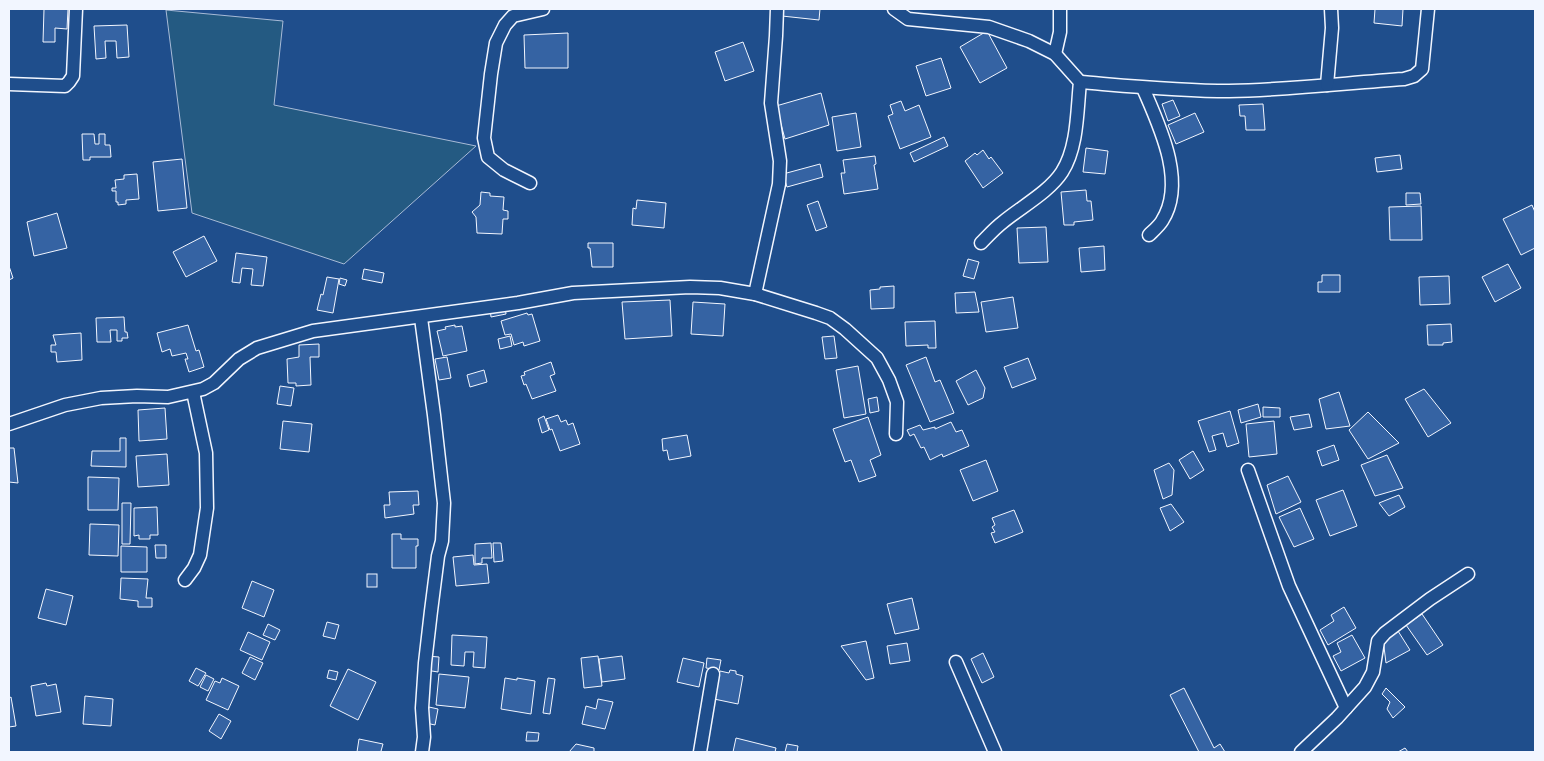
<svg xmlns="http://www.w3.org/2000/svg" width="1544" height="761" font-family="Arial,sans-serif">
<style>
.green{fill:#245a82;stroke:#a8bbd7}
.building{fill:#3563a3;stroke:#f2f6ff}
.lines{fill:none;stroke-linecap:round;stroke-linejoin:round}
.minor-casing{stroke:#f2f6ff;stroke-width:15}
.minor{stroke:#1f4e8c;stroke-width:12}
</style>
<rect width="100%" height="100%" fill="#1f4e8c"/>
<polygon class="green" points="166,10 283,21 274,105 476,146 344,264 192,213"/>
<g class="building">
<polygon points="44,9 68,9 67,29 55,28 55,42 43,42"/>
<polygon points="783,9 820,9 819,20 782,16"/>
<polygon points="1375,9 1403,9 1402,26 1374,23"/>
<polygon points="127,25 129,57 117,58 116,41 105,41 106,58 96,59 94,26"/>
<polygon points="987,31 1007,68 980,83 960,47"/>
<polygon points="568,33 568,68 525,68 524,35"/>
<polygon points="743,42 754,71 725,81 715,52"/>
<polygon points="941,58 951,88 926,96 916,66"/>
<polygon points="821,93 829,125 785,139 776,106"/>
<polygon points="1173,100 1180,116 1168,121 1162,104"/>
<polygon points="901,101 905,111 919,105 931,137 900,149 888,116 893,114 890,105"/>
<polygon points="1263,104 1265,130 1246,130 1245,116 1240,116 1239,105"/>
<polygon points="856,113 861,147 837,151 832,117"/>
<polygon points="1195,113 1204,132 1176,144 1168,125"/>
<polygon points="82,134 94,134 95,144 99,144 99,134 105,134 105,145 110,145 111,157 90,157 90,160 83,160"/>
<polygon points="944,137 948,146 914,162 910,153"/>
<polygon points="1086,148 1108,151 1105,174 1083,172"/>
<polygon points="983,150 989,159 991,157 1003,173 983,188 965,161 975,153 977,155"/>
<polygon points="1400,155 1402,169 1377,172 1375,158"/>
<polygon points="875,156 876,164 874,165 878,189 844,194 841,173 845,173 843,160"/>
<polygon points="182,159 187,208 158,211 153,162"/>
<polygon points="820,164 823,177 787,187 783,174"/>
<polygon points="137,174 139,199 126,200 126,204 118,205 118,202 116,202 116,191 112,191 112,188 116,188 115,180 124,179 124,175"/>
<polygon points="1086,190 1087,201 1091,201 1093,220 1074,222 1074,225 1064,225 1061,192"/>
<polygon points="481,192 490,193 490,196 504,197 503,210 508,211 508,219 503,219 502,234 477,233 476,217 472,212 480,205"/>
<polygon points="1406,193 1420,193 1421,204 1406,205"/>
<polygon points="637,200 666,203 664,228 632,225 633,208 636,209"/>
<polygon points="818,201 827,227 816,231 807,205"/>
<polygon points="1532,205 1535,212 1535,248 1521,255 1503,219"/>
<polygon points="1421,206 1422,240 1390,240 1389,207"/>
<polygon points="57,213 67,248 34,256 27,222"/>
<polygon points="1046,227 1048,262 1019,263 1017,228"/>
<polygon points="204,236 217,261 186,277 173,252"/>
<polygon points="588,243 613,243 613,267 592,267 590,248 588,248"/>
<polygon points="1104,246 1105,270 1081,272 1079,248"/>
<polygon points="236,253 267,257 263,286 251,285 253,269 242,268 240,283 232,282"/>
<polygon points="968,259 979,262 974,279 963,276"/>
<polygon points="1508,264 1521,288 1495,302 1482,277"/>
<polygon points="9,266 13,278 9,280"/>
<polygon points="364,269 384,273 382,283 362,279"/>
<polygon points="1322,275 1340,275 1340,292 1318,292 1318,282 1322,282"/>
<polygon points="1449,276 1450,304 1420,305 1419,277"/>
<polygon points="327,277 339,279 333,313 317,310 321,294 323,295"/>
<polygon points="340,278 347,280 345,286 339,284"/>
<polygon points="894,286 894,308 871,309 870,290 880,289 880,287"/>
<polygon points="975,292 979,312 956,313 955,293"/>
<polygon points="1013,297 1018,328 986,332 981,302"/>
<polygon points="670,300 672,336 625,339 622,302"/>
<polygon points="693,302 725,304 723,336 691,334"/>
<polygon points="505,306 506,314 491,317 490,308"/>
<polygon points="527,313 528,315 532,314 540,341 524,346 523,342 514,345 511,334 505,335 501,321"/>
<polygon points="124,317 125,332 127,332 128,338 122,338 122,341 117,341 117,330 110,330 111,342 97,342 96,318"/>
<polygon points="935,321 936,348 928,348 928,345 906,346 905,322"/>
<polygon points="1451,324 1452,342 1443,343 1443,345 1428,345 1427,325"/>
<polygon points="188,325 196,351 199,350 204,367 189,372 185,359 188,359 186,353 172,356 170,349 162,352 157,333"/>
<polygon points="455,325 455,327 462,326 467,351 443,356 437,331 446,329 445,327"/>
<polygon points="81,333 82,360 57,362 56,352 51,352 51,345 56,345 53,335"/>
<polygon points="510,336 512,346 500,349 498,339"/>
<polygon points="834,336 837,358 825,359 822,337"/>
<polygon points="319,344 319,357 310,357 311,385 296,386 296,383 288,383 287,359 299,357 299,345"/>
<polygon points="447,357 451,378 439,380 435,359"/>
<polygon points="926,357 935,382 940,380 954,413 930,422 906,365"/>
<polygon points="1028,358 1036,379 1012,388 1004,367"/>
<polygon points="551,362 555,374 550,376 556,391 532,399 526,384 524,385 521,376 525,375 524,372"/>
<polygon points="858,366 866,414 844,418 836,370"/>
<polygon points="484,370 487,382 470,387 467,375"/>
<polygon points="976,370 985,388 983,398 968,405 956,381"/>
<polygon points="280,386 294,388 291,406 277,404"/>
<polygon points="1424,389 1451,423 1428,437 1405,399"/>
<polygon points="1339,392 1350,426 1326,429 1319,399"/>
<polygon points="877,397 879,411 870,413 868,399"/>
<polygon points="1258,404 1261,417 1241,423 1238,410"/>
<polygon points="1263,407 1280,408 1280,417 1263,417"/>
<polygon points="165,408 167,439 139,441 138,410"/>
<polygon points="1230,411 1239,443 1227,447 1223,433 1212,436 1216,450 1209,452 1198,421"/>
<polygon points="1368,412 1399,443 1368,459 1349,430"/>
<polygon points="1309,414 1312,427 1294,430 1290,417"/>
<polygon points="558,415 561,422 566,420 568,425 573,423 580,444 560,451 552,429 550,430 546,419"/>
<polygon points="544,416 549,430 542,433 538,419"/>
<polygon points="868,417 881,455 870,460 876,476 859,482 851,460 845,462 833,429"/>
<polygon points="283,421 312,424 309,452 280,449"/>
<polygon points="1274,421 1277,454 1249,457 1246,424"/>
<polygon points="951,422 956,432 962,430 969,446 943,457 942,454 930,460 924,447 921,448 914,434 910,436 907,430 920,425 923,430 935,427 935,429"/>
<polygon points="687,435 691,456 669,460 667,450 663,451 662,439"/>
<polygon points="120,438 126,438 126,467 91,466 92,451 120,451"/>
<polygon points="1334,445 1339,460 1322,466 1317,451"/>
<polygon points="9,448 14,448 18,483 9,482"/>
<polygon points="1193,451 1204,470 1190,479 1179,460"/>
<polygon points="167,454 169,485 138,487 136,456"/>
<polygon points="1387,455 1403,488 1375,496 1361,465"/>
<polygon points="986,460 998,491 973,501 960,470"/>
<polygon points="1169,463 1174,470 1172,495 1163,499 1154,470"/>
<polygon points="1288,476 1301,502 1276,514 1267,485"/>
<polygon points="88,477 119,478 118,510 88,510"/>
<polygon points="1343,490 1357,526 1330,536 1316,500"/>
<polygon points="418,491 419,505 413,505 414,514 385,518 384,505 390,505 389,492"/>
<polygon points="1399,495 1405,507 1389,516 1379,503"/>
<polygon points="122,503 131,503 130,544 122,544"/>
<polygon points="1171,504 1184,522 1170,531 1160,508"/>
<polygon points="157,507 158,535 150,535 150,539 139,539 139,535 134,536 134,508"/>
<polygon points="1300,508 1314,539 1294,547 1279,517"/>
<polygon points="1014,510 1023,532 995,543 991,533 995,532 992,527 995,525 992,518"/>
<polygon points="90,524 119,525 118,556 89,555"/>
<polygon points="392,534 401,534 401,539 418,539 418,546 416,546 416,568 392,568"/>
<polygon points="491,543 492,558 482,558 482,563 475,564 475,544"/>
<polygon points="493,543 501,543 503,561 494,562"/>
<polygon points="155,545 166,545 166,558 156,558"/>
<polygon points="121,546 147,547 147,572 121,572"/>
<polygon points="473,555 474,565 487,564 489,583 456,586 453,557"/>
<rect x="367" y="574" width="10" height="13"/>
<polygon points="121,578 148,579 146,598 152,598 152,607 138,607 138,601 120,599"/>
<polygon points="252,581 274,590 264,617 242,608"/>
<polygon points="46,589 73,596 66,625 38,618"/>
<polygon points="912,598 919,629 895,634 887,604"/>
<polygon points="1344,607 1356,628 1328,645 1320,630 1334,621 1331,615"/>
<polygon points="1422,614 1443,645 1427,655 1406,625"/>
<polygon points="327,622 339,625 335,639 323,636"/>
<polygon points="268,624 280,630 275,640 263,635"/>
<polygon points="1398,631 1410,650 1386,663 1383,639"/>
<polygon points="248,632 270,642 262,660 240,650"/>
<polygon points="452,635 487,637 485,668 473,667 474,652 465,652 464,666 451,665"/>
<polygon points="1352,635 1365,658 1341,671 1333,656 1341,652 1337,643"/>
<polygon points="866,641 874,678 866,680 841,646"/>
<polygon points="907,643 910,661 890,664 887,646"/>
<polygon points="983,653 994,677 982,683 971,659"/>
<polygon points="427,656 439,657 438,672 426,670"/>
<polygon points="598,656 602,686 584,688 581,658"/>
<polygon points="622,656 625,679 602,682 599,659"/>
<polygon points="250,657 263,663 255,680 242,673"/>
<polygon points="683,658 704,663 699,687 677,682"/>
<polygon points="707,658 721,660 719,670 706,668"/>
<polygon points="196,668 206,673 198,686 189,681"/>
<polygon points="348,669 376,682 358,720 330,706"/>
<polygon points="329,670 338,672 336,680 327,678"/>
<polygon points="730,670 736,671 736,674 743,676 738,704 714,699 720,671 729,673"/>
<polygon points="439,674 469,677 465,708 436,705"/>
<polygon points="206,675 214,679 208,691 200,687"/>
<polygon points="222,678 239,686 228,710 206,700 215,681 220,683"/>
<polygon points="505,678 517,680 517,678 535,681 531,714 501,709"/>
<polygon points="548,678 555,679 550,714 543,713"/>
<polygon points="46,683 47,686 56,684 61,712 36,716 31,686"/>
<polygon points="1184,688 1214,748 1220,744 1225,752 1199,752 1170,695"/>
<polygon points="1386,688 1405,707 1393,718 1387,709 1390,702 1382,694"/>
<polygon points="85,696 113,699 111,726 83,724"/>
<polygon points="11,697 16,726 9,727 9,698"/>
<polygon points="598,699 613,702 605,729 582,724 586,706 596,709"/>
<polygon points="429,707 438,709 435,725 426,723"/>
<polygon points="219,714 231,721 221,739 209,731"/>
<polygon points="527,732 539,733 538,741 526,741"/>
<polygon points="736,738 776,748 775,752 733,752"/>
<polygon points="359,739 383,744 381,751 383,752 357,752"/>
<polygon points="576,744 594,748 594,752 569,752"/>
<polygon points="787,744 798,746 797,752 785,752"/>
<polygon points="1405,748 1408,752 1398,752"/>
</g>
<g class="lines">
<g class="minor-casing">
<g id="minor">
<path d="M 894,9 L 908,19 L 989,27 L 1029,41 L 1055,54 L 1080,82 C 1077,110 1078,147 1062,172 C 1049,192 1021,207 1003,222 C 995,228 988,236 981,243"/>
<polyline points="1055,54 1060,32 1060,9"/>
<path d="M 1080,82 C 1129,86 1179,91 1229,91 C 1287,90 1346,83 1404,79 L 1414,76 L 1422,69 L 1428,9"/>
<polyline points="9,84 65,86 69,82 73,76 76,9"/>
<polyline points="1327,85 1332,28 1331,9"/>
<path d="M 1143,88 C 1159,125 1187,182 1162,221 C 1159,226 1153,231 1149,235"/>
<polyline points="530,183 504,170 488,157 484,138 491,74 496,43 505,25 513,16 543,9"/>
<polyline points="755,294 779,184 780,161 771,103 776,36 777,9"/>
<polyline points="421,318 434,415 444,503 442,541 438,556 431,611 425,663 422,708 424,737 422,752"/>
<polyline points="9,424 65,405 101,398 137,396 168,397 203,389 214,383 239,359 257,348 313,331 518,303 573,293 690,287 720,288 755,294 816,313 830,318 845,329 877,358 889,380 897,402 896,434"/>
<polyline points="1248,470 1289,586 1346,708"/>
<polyline points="185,580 194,568 200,555 207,508 206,453 193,392"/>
<polyline points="956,662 995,752"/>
<polyline points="700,752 713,674"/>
<polyline points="1301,752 1337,718 1365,687 1373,672 1378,641 1385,633 1430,599 1468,574"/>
</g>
</g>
<use href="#minor" class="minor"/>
</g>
<rect width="1544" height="761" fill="none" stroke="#f2f6ff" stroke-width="20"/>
</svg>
